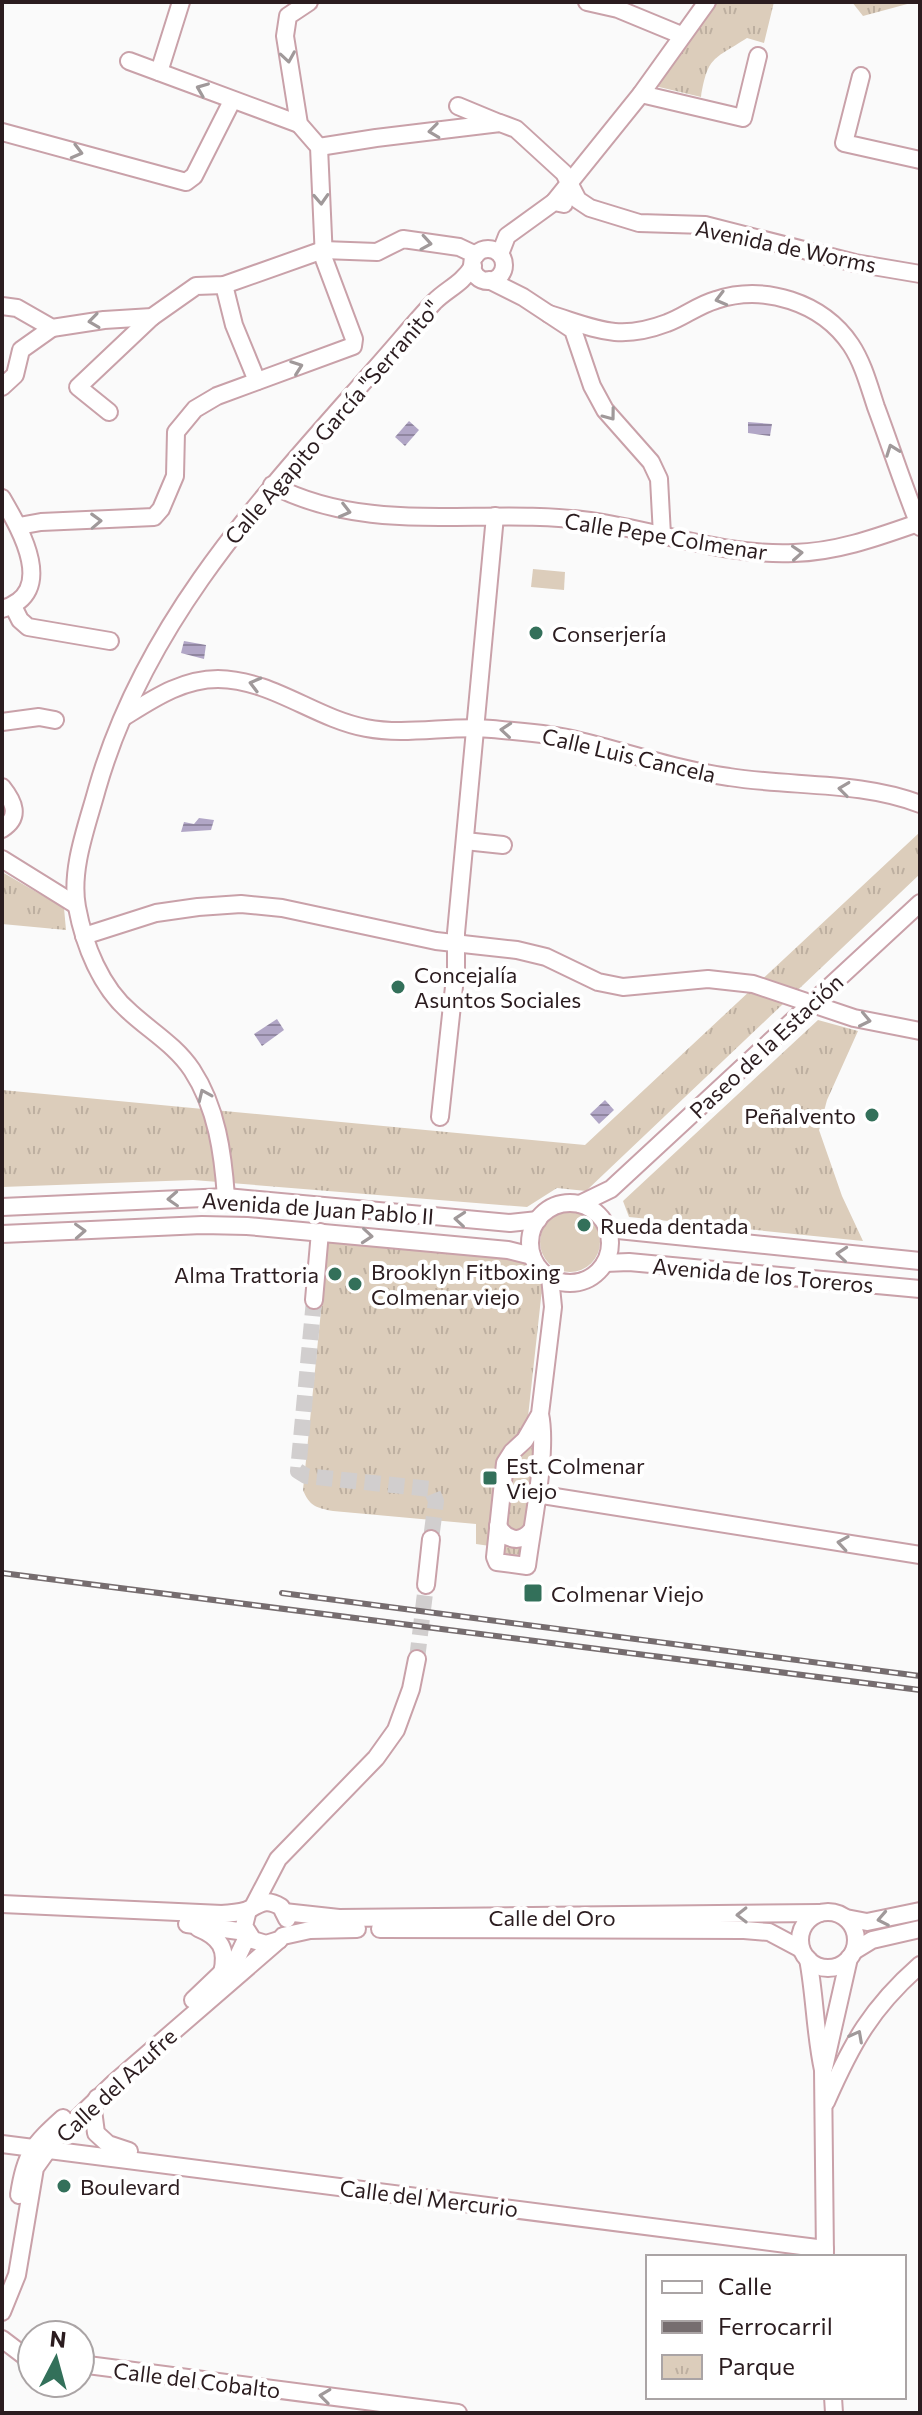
<svg xmlns="http://www.w3.org/2000/svg" width="922" height="2415" font-family="Commissioner,sans-serif">
<style>
.green{fill:#dccdbb}
.park{fill:url(#park-tufts)}
.water{fill:url(#water-rules)}
.lines{fill:none;stroke-linecap:round;stroke-linejoin:round}
.minor-tunnel{stroke:#d1cece;stroke-width:16;stroke-dasharray:16 8;stroke-linecap:butt}
.minor-casing{stroke:#c9a1a9;stroke-width:20}
.minor{stroke:#fff;stroke-width:16}
.rail-casing{stroke:#766d6f;stroke-width:6}
.rail{stroke:#fff;stroke-width:3;stroke-dasharray:9;stroke-linecap:butt}
.oneway{stroke:#a0999a}
.poi-dot{fill:#33705a;stroke:#fff;stroke-width:3}
.labels{text-anchor:middle;dominant-baseline:central;stroke-width:8;stroke-linejoin:round;paint-order:stroke}
.street-label{font-size:22px;fill:#2b1c1f;stroke:#fff}
.poi-label{font-size:22px;fill:#2b1c1f;stroke:#fff;text-anchor:start}
</style>
<defs>
<pattern id="park-tufts" width="24" height="20" patternUnits="userSpaceOnUse" patternTransform="scale(2)"><rect width="24" height="20" fill="#dccdbb"/><path d="M3 7l-1-3M5 7V3M7 7l1-3M15 17l-1-3M17 17v-4M19 17l1-3" fill="none" stroke="#bdafa0"/></pattern>
<pattern id="water-rules" width="6" height="5" patternUnits="userSpaceOnUse" patternTransform="scale(2)"><rect width="6" height="5" fill="#b1a6c6"/><path d="M0 2.5h6" fill="none" stroke="#9086a0"/></pattern>
</defs>
<rect width="100%" height="100%" fill="#fafafa"/>
<g class="green">
<polygon points="533,569 565,572 564,590 531,587"/>
<circle cx="570" cy="1242" r="30"/>
</g>
<g class="park">
<path d="M 717,2 L 774,2 L 764,43 L 747,38 C 713,60 708,56 701,97 L 655,86 Z"/>
<polygon points="852,2 911,2 911,3 863,16"/>
<polygon points="920,832 920,874 586,1191 557,1188 527,1207 193,1180 2,1187 2,1090 585,1145"/>
<polygon points="2,872 64,908 66,930 2,924"/>
<polygon points="818,1020 858,1031 827,1100 819,1130 842,1196 863,1241 629,1217 623,1201"/>
<path d="M 328,1241 L 524,1259 L 543,1280 L 527,1426 L 521,1434 L 490,1546 L 476,1544 L 476,1524 L 333,1511 C 317,1508 309,1506 303,1490 Z"/>
<polygon points="537,1428 523,1559 508,1557 501,1548 506,1489 515,1460"/>
</g>
<g class="water">
<polygon points="409,421 419,430 405,446 395,437"/>
<polygon points="748,422 772,424 770,436 748,433"/>
<polygon points="184,641 206,645 204,659 181,653"/>
<polygon points="199,818 214,820 211,830 181,832 184,822 194,824"/>
<polygon points="277,1019 284,1030 262,1046 254,1034"/>
<polygon points="605,1100 614,1110 599,1124 590,1114"/>
</g>
<g class="lines">
<g class="minor-tunnel">
<polyline points="314,1300 298,1471 306,1476 431,1489 436,1501 431,1539"/>
<polyline points="417,1659 426,1585"/>
</g>
<g class="minor-casing">
<g id="minor">
<polyline points="587,2 618,9 681,35"/>
<polyline points="129,61 299,124"/>
<polyline points="159,72 181,2"/>
<polyline points="861,76 844,143 920,160"/>
<polyline points="641,94 743,118 758,56"/>
<polyline points="458,106 499,123"/>
<polyline points="2,132 186,182 194,176 232,101"/>
<polyline points="319,147 376,138 500,123 516,129 564,173 578,200 590,208 639,223 705,225 855,263 920,274"/>
<polyline points="554,202 641,94 707,2"/>
<circle cx="488" cy="265" r="16"/>
<polyline points="500,254 507,236 554,202 564,204"/>
<polyline points="489,280 523,297 573,330 592,386 605,410 651,462 659,479 662,535"/>
<polyline points="224,285 234,325 257,381"/>
<polyline points="2,306 17,308 52,328 104,320 152,317 196,286 224,285 323,250 377,252 403,239 459,247 476,255"/>
<path d="M 549,314 C 595,328 617,342 667,323 C 684,317 698,305 716,300 C 764,284 822,302 851,345 C 863,363 869,386 876,407 C 891,447 904,488 920,527"/>
<polyline points="2,387 15,375 21,350 52,328"/>
<polyline points="109,412 78,387 152,317"/>
<path d="M 272,485 C 372,537 483,506 590,521 C 659,531 724,556 794,553 C 837,552 878,537 918,523"/>
<path d="M 2,498 C 20,529 58,593 2,609"/>
<polyline points="19,526 41,522 154,517 161,509 175,476 176,432 195,409 217,396 353,346 354,339 324,259 319,147 299,124 285,36 288,16 309,2"/>
<polyline points="13,606 20,620 28,627 110,641"/>
<path d="M 124,717 C 153,699 182,679 218,679 C 273,680 314,718 366,728 C 407,736 451,725 492,729 C 520,732 549,733 576,740 C 627,752 677,770 729,777 C 791,787 861,781 920,804"/>
<polyline points="2,722 39,717 55,720"/>
<path d="M 2,787 C 14,802 21,817 2,829"/>
<polyline points="465,841 503,845"/>
<polyline points="2,859 76,905"/>
<polyline points="84,936 156,913 198,907 241,904 282,908 436,941 517,950 546,957 598,982 623,987 708,979 753,984 854,1018 920,1031"/>
<polyline points="440,1117 456,968 456,933 495,516"/>
<path d="M 226,1197 C 223,1154 217,1108 192,1070 C 176,1046 152,1032 131,1013 C 101,988 84,945 77,907 C 70,869 87,826 97,789 C 146,617 267,492 382,361 C 399,342 416,321 434,302 C 448,288 461,285 473,266"/>
<circle cx="570" cy="1243" r="40"/>
<polyline points="580,1204 611,1189 920,903"/>
<polyline points="2,1207 226,1197 510,1223 538,1220"/>
<polyline points="608,1229 920,1261"/>
<polyline points="2,1234 202,1225 247,1226 508,1250 532,1256"/>
<polyline points="605,1263 629,1262 920,1289"/>
<polyline points="314,1300 320,1232"/>
<path d="M 540,1414 L 525,1440 L 512,1452 L 505,1463 L 495,1557 L 497,1562 L 527,1566 C 532,1526 548,1451 540,1414 L 553,1307 L 550,1277"/>
<polyline points="536,1494 920,1555"/>
<path d="M 498,1526 C 506,1540 520,1544 531,1531"/>
<polyline points="426,1585 431,1539"/>
<path d="M 2,1904 L 222,1914 C 231,1913 242,1913 250,1909 C 262,1902 268,1899 281,1907 L 287,1919"/>
<polyline points="254,1905 278,1859 376,1758 396,1730 411,1689 417,1659"/>
<polyline points="248,1910 244,1926 253,1940 266,1944 279,1940"/>
<polyline points="284,1912 339,1918 820,1913"/>
<circle cx="828" cy="1940" r="28"/>
<polyline points="846,1918 867,1922 920,1911"/>
<polyline points="187,1924 246,1932"/>
<path d="M 198,1928 C 220,1937 228,1949 222,1973"/>
<polyline points="380,1929 744,1930 769,1932 801,1949"/>
<polyline points="283,1936 310,1930 357,1929"/>
<polyline points="854,1951 872,1940 920,1929"/>
<path d="M 808,1959 C 815,1996 815,2033 823,2070 L 825,2257"/>
<polyline points="193,2000 237,1958 248,1935"/>
<polyline points="824,2068 849,1958"/>
<polyline points="97,2098 93,2110 96,2133 108,2144 129,2151"/>
<path d="M 826,2102 C 852,2043 871,2008 920,1965"/>
<polyline points="2,2144 825,2249"/>
<path d="M 19,2195 C 25,2154 33,2145 63,2118"/>
<polyline points="2,2312 17,2275 35,2168 55,2140 115,2082 279,1940"/>
<polyline points="2,2339 27,2358"/>
<polyline points="80,2364 458,2413"/>
<polyline points="833,2397 834,2413"/>
</g>
</g>
<use href="#minor" class="minor"/>
<g class="rail-casing">
<g id="rail">
<polyline points="2,1573 920,1690"/>
<polyline points="282,1593 920,1676"/>
</g>
</g>
<use href="#rail" class="rail"/>
</g>
<defs><path id="oneway-chevron" d="M-2-3.5L2.5 0L-2 3.5" fill="none" stroke-width="1.6" stroke-linecap="round" stroke-linejoin="round" transform="scale(2)"/></defs>
<g class="oneway">
<use href="#oneway-chevron" transform="translate(288 57) rotate(81)"/>
<use href="#oneway-chevron" transform="translate(202 89) rotate(-158)"/>
<use href="#oneway-chevron" transform="translate(434 131) rotate(173)"/>
<use href="#oneway-chevron" transform="translate(77 152) rotate(15)"/>
<use href="#oneway-chevron" transform="translate(321 199) rotate(87)"/>
<use href="#oneway-chevron" transform="translate(426 243) rotate(9)"/>
<use href="#oneway-chevron" transform="translate(721 299) rotate(165)"/>
<use href="#oneway-chevron" transform="translate(94 321) rotate(172)"/>
<use href="#oneway-chevron" transform="translate(297 367) rotate(-20)"/>
<use href="#oneway-chevron" transform="translate(610 415) rotate(53)"/>
<use href="#oneway-chevron" transform="translate(892 450) rotate(-110)"/>
<use href="#oneway-chevron" transform="translate(345 511) rotate(14)"/>
<use href="#oneway-chevron" transform="translate(96 521) rotate(-2)"/>
<use href="#oneway-chevron" transform="translate(797 553) rotate(-4)"/>
<use href="#oneway-chevron" transform="translate(255 684) rotate(-165)"/>
<use href="#oneway-chevron" transform="translate(506 730) rotate(-175)"/>
<use href="#oneway-chevron" transform="translate(844 789) rotate(-173)"/>
<use href="#oneway-chevron" transform="translate(865 1020) rotate(12)"/>
<use href="#oneway-chevron" transform="translate(204 1095) rotate(-114)"/>
<use href="#oneway-chevron" transform="translate(173 1199) rotate(177)"/>
<use href="#oneway-chevron" transform="translate(460 1219) rotate(-175)"/>
<use href="#oneway-chevron" transform="translate(80 1231) rotate(-3)"/>
<use href="#oneway-chevron" transform="translate(367 1236) rotate(5)"/>
<use href="#oneway-chevron" transform="translate(842 1254) rotate(-175)"/>
<use href="#oneway-chevron" transform="translate(843 1543) rotate(-171)"/>
<use href="#oneway-chevron" transform="translate(742 1915) rotate(179)"/>
<use href="#oneway-chevron" transform="translate(883 1919) rotate(169)"/>
<use href="#oneway-chevron" transform="translate(857 2036) rotate(-62)"/>
<use href="#oneway-chevron" transform="translate(325 2396) rotate(-173)"/>
</g>
<g class="poi-dot">
<circle cx="536" cy="633" r="8"/>
<circle cx="398" cy="987" r="8"/>
<circle cx="872" cy="1115" r="8"/>
<circle cx="584" cy="1225" r="8"/>
<circle cx="335" cy="1274" r="8"/>
<circle cx="355" cy="1284" r="8"/>
<rect x="482" y="1470" width="16" height="16" rx="4"/>
<rect x="523" y="1583" width="20" height="20" rx="4"/>
<circle cx="64" cy="2186" r="8"/>
</g>
<g class="labels">
<g class="street-label">
<text transform="translate(786 246) rotate(12)">Avenida de Worms</text>
<text transform="translate(332 422) rotate(-49)">Calle Agapito García "Serranito"</text>
<text transform="translate(666 536) rotate(9)">Calle Pepe Colmenar</text>
<text transform="translate(629 755) rotate(13)">Calle Luis Cancela</text>
<text transform="translate(766 1046) rotate(-43)">Paseo de la Estación</text>
<text transform="translate(318 1208) rotate(4)">Avenida de Juan Pablo II</text>
<text transform="translate(763 1275) rotate(5)">Avenida de los Toreros</text>
<text x="552" y="1917">Calle del Oro</text>
<text transform="translate(116 2085) rotate(-43)">Calle del Azufre</text>
<text transform="translate(429 2198) rotate(7)">Calle del Mercurio</text>
<text transform="translate(197 2380) rotate(7)">Calle del Cobalto</text>
</g>
<g class="poi-label">
<text x="552" y="633">Conserjería</text>
<text x="414" y="974">Concejalía<tspan x="414" dy="25">Asuntos Sociales</tspan></text>
<text x="856" y="1115" text-anchor="end">Peñalvento</text>
<text x="600" y="1225">Rueda dentada</text>
<text x="371" y="1271">Brooklyn Fitboxing<tspan x="371" dy="25">Colmenar viejo</tspan></text>
<text x="319" y="1274" text-anchor="end">Alma Trattoria</text>
<text x="506" y="1465">Est. Colmenar<tspan x="506" dy="25">Viejo</tspan></text>
<text x="551" y="1593">Colmenar Viejo</text>
<text x="80" y="2186">Boulevard</text>
</g>
</g>
<rect width="922" height="2415" fill="none" stroke="#2b1c1f" stroke-width="8"/>
<rect x="646" y="2255" width="260" height="144" fill="#ffffff" stroke="#aaa4a5" stroke-width="2"/>
<rect x="662" y="2281" width="40" height="12" fill="#ffffff" stroke="#aaa4a5" stroke-width="2"/>
<text x="718" y="2295" font-size="24" fill="#2b1c1f">Calle</text>
<rect x="662" y="2321" width="40" height="12" fill="#766d6f" stroke="#aaa4a5" stroke-width="2"/>
<text x="718" y="2335" font-size="24" fill="#2b1c1f">Ferrocarril</text>
<rect x="662" y="2355" width="40" height="24" fill="url(#park-tufts)" stroke="#aaa4a5" stroke-width="2"/>
<text x="718" y="2375" font-size="24" fill="#2b1c1f">Parque</text>
<g transform="translate(56 2359) rotate(6)"><circle r="38" fill="#ffffff" stroke="#aaa4a5" stroke-width="2"/>
<path d="M0-6L14 30L0 20L-14 30Z" fill="#33705a"/>
<text y="-12" font-size="22" font-weight="bold" text-anchor="middle" fill="#2b1c1f">N</text>
</g>
</svg>
